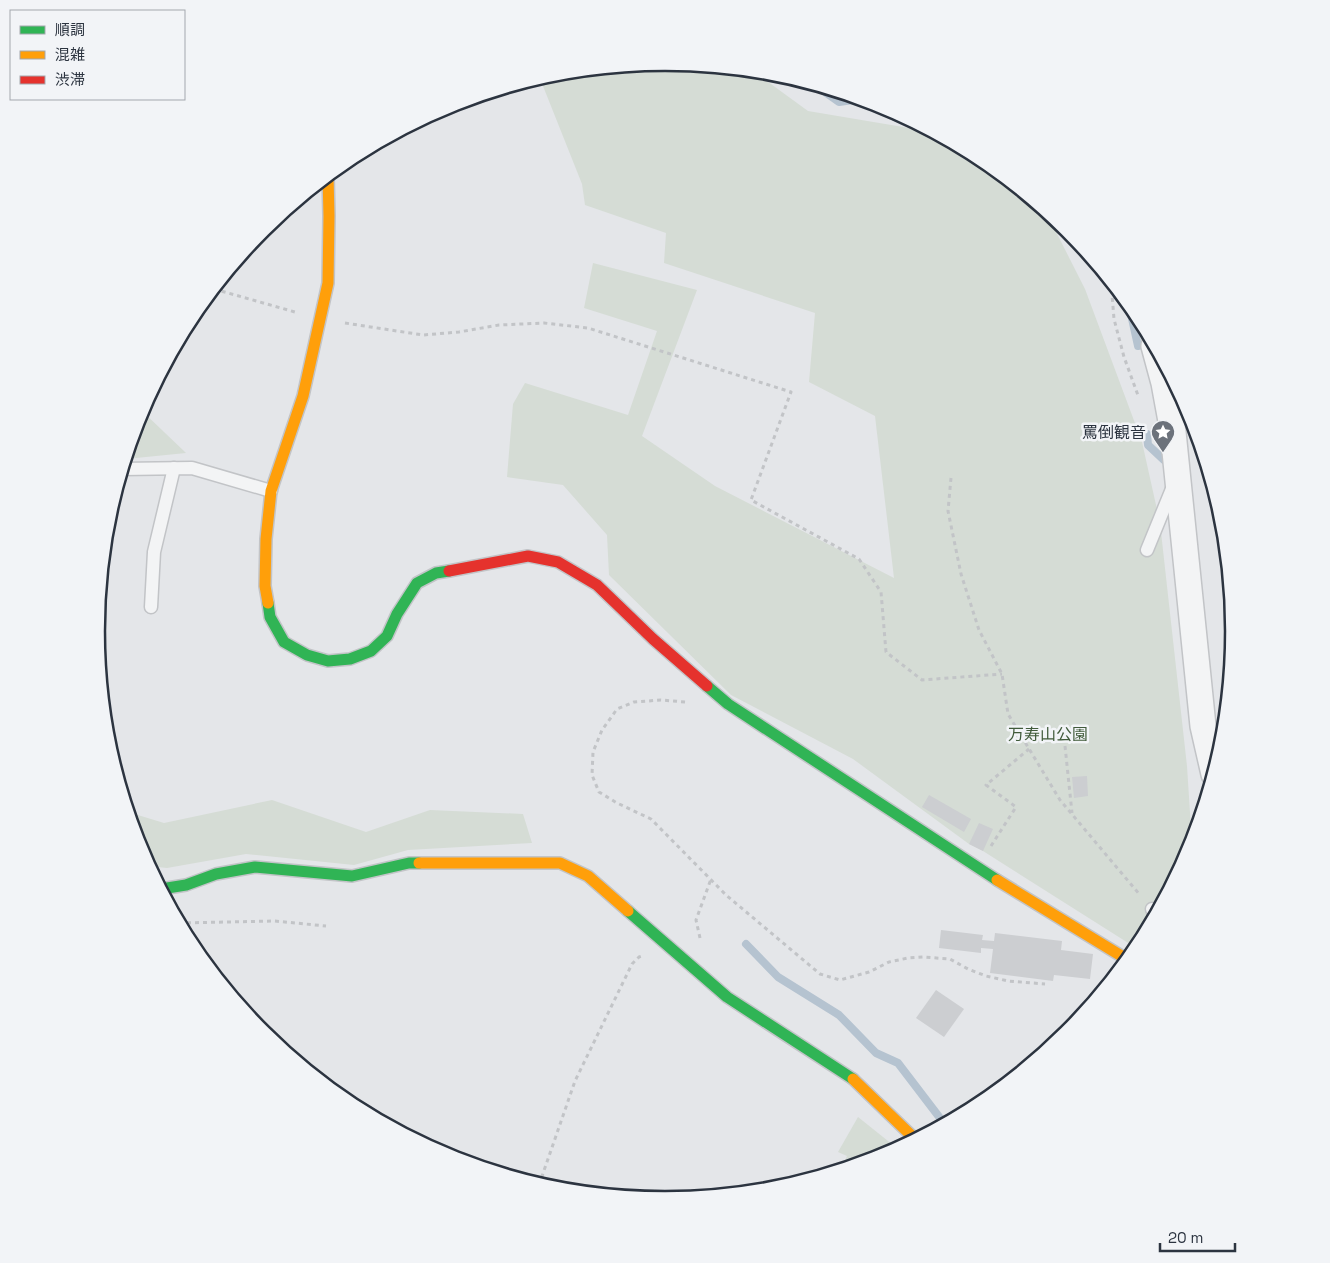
<svg xmlns="http://www.w3.org/2000/svg" width="1330" height="1263" font-family="'Space Grotesk','Noto Sans JP',sans-serif">
<style>
.green{fill:#d5dcd5}
.lines{fill:none;stroke-linecap:round;stroke-linejoin:round}
.stream{stroke:#b5c3d0;stroke-width:8}
.building{fill:#ccced1}
.lane-casing{stroke:#c2c4c7;stroke-width:15}
.street-casing{stroke:#c2c4c7;stroke-width:28}
.fast-casing{stroke:#c2c4c7;stroke-width:14}
.slow-casing{stroke:#c2c4c7;stroke-width:14}
.jam-casing{stroke:#c2c4c7;stroke-width:14}
.path{stroke:#c2c4c7;stroke-width:3;stroke-dasharray:4 4;stroke-linecap:butt}
.lane{stroke:#f3f4f5;stroke-width:12}
.street{stroke:#f3f4f5;stroke-width:25}
.fast{stroke:#30b455;stroke-width:11}
.slow{stroke:#ff9f0a;stroke-width:11}
.jam{stroke:#e5322d;stroke-width:11}
.labels{text-anchor:middle;dominant-baseline:central;stroke-width:5;stroke-linejoin:round;paint-order:stroke}
.poi-label{font-size:16px;fill:#2c3440;stroke:#f2f4f7;text-anchor:end}
.park-label{font-size:16px;fill:#415b3b;stroke:#f2f4f7}
.rim{fill:none;stroke:#2c3440;stroke-width:2.5}
</style>
<rect width="100%" height="100%" fill="#e4e6e9"/>
<g class="green">
<polygon points="665,63 753,71 808,111 915,129 917,124 981,159 1046,212 1085,289 1142,442 1160,523 1187,766 1192,844 1191,850 1146,934 1133,946 983,851 969,844 853,759 731,695 609,575 607,535 563,485 507,477 513,404 525,383 628,415 657,331 584,308 593,263 697,290 642,436 715,486 894,578 875,416 809,382 815,313 664,263 666,233 585,205 582,184 541,81 593,70"/>
<polygon points="141,410 186,453 126,459"/>
<polygon points="272,800 366,832 430,810 523,814 532,843 408,850 354,865 246,854 167,868 148,866 139,849 128,812 164,823"/>
<polygon points="858,1117 898,1149 882,1157 841,1170 847,1156 838,1152"/>
</g>
<g class="lines">
<g class="stream">
<polyline points="820,87 822,90 839,102 860,99"/>
<polyline points="1129,305 1138,346"/>
<polyline points="1147,434 1148,445 1164,460"/>
<polyline points="746,944 778,977 839,1015 876,1053 898,1063 943,1122 947,1123"/>
</g>
</g>
<g class="building">
<polygon points="1087,776 1088,796 1074,798 1072,777"/>
<polygon points="929,795 971,819 964,832 922,807"/>
<polygon points="979,823 993,829 983,851 969,844"/>
<polygon points="941,930 983,935 982,940 994,941 995,933 1062,941 1061,950 1093,954 1090,979 1054,975 1053,981 990,973 993,949 981,948 981,953 939,948"/>
<polygon points="936,990 964,1009 944,1037 916,1018"/>
</g>
<g class="lines">
<g class="lane-casing">
<g id="lane">
<polyline points="122,469 192,468 271,491"/>
<polyline points="1147,550 1174,484"/>
<polyline points="151,607 154,552 174,468"/>
<polyline points="1152,909 1155,916"/>
</g>
</g>
<g class="street-casing">
<polyline id="street" points="1154,346 1164,383 1173,432 1203,726 1214,774"/>
</g>
<g class="fast-casing">
<g id="fast">
<polyline points="268,603 270,617 284,642 307,655 328,661 350,659 371,651 387,636 397,614 417,583 436,573 449,571"/>
<polyline points="707,686 728,704 997,880"/>
<polyline points="161,889 186,885 216,874 255,867 352,876 409,863 419,863"/>
<polyline points="628,911 727,997 853,1079"/>
</g>
</g>
<g class="slow-casing">
<g id="slow">
<polyline points="268,603 265,586 266,539 271,491 303,396 328,283 329,216 328,176"/>
<polyline points="419,863 560,863 588,876 628,911"/>
<polyline points="997,880 1128,960"/>
<polyline points="853,1079 916,1140"/>
</g>
</g>
<g class="jam-casing">
<polyline id="jam" points="449,571 528,556 558,562 597,585 653,639 707,686"/>
</g>
<g class="path">
<polyline points="1111,282 1114,319 1124,357 1139,398"/>
<polyline points="214,289 295,312"/>
<polyline points="345,323 423,335 459,332 499,325 544,323 588,328 791,392 751,500 859,559 881,592 886,652 922,680 1002,674"/>
<polyline points="951,478 948,511 961,574 979,630 1002,674 1008,714 1060,800 1140,895"/>
<polyline points="685,702 661,700 634,702 617,709 602,730 593,752 592,775 599,792 617,803 651,819 726,895 820,974 840,980 869,972 889,962 908,958 923,957 950,959 968,969 986,976 1008,981 1045,984"/>
<polyline points="1065,746 1072,813"/>
<polyline points="991,846 1016,807 986,785 1029,749"/>
<polyline points="179,923 275,921 326,926"/>
<polyline points="700,938 696,920 711,879"/>
<polyline points="539,1185 575,1081 632,964 639,957 642,956"/>
</g>
<use href="#lane" class="lane"/>
<use href="#street" class="street"/>
<use href="#fast" class="fast"/>
<use href="#slow" class="slow"/>
<use href="#jam" class="jam"/>
</g>
<defs>
<g id="sight-pin" transform="scale(1.25)"><path d="M0 17L-7.5 6A9.5 9.5 0 1 1 7.5 6Z" fill="#6c727b" stroke="#f2f4f7"/><path d="M0-6L1.8-2.2L6-1.7L2.9 1.2L3.7 5.4L0 3.3L-3.7 5.4L-2.9 1.2L-6-1.7L-1.8-2.2Z" fill="#fff"/></g>
</defs>
<g fill-rule="evenodd">
<use href="#sight-pin" x="1163" y="432"/>
</g>
<g class="labels">
<g class="poi-label">
<text x="1146" y="432">罵倒観音</text>
</g>
<g class="park-label">
<text x="1048" y="734">万寿山公園</text>
</g>
</g>
<path d="M0 0H1330V1263H0ZM105 631a560 560 0 1 1 1120 0a560 560 0 1 1-1120 0Z" fill="#f2f4f7" fill-rule="evenodd"/>
<path class="rim" d="M105 631a560 560 0 1 1 1120 0a560 560 0 1 1-1120 0Z"/>
<rect x="10" y="10" width="175" height="90" fill="#f2f4f7" stroke="#a3a7ae"/>
<rect x="20" y="26" width="25" height="8" fill="#30b455" stroke="#a3a7ae"/>
<text x="55" y="35" font-size="15" fill="#2c3440">順調</text>
<rect x="20" y="51" width="25" height="8" fill="#ff9f0a" stroke="#a3a7ae"/>
<text x="55" y="60" font-size="15" fill="#2c3440">混雑</text>
<rect x="20" y="76" width="25" height="8" fill="#e5322d" stroke="#a3a7ae"/>
<text x="55" y="85" font-size="15" fill="#2c3440">渋滞</text>
<path d="M1160 1243v8h75v-8" fill="none" stroke="#2c3440" stroke-width="2.5"/>
<text x="1168" y="1243" font-size="15" fill="#2c3440" stroke="#f2f4f7" stroke-width="4" paint-order="stroke">20 m</text>
</svg>
